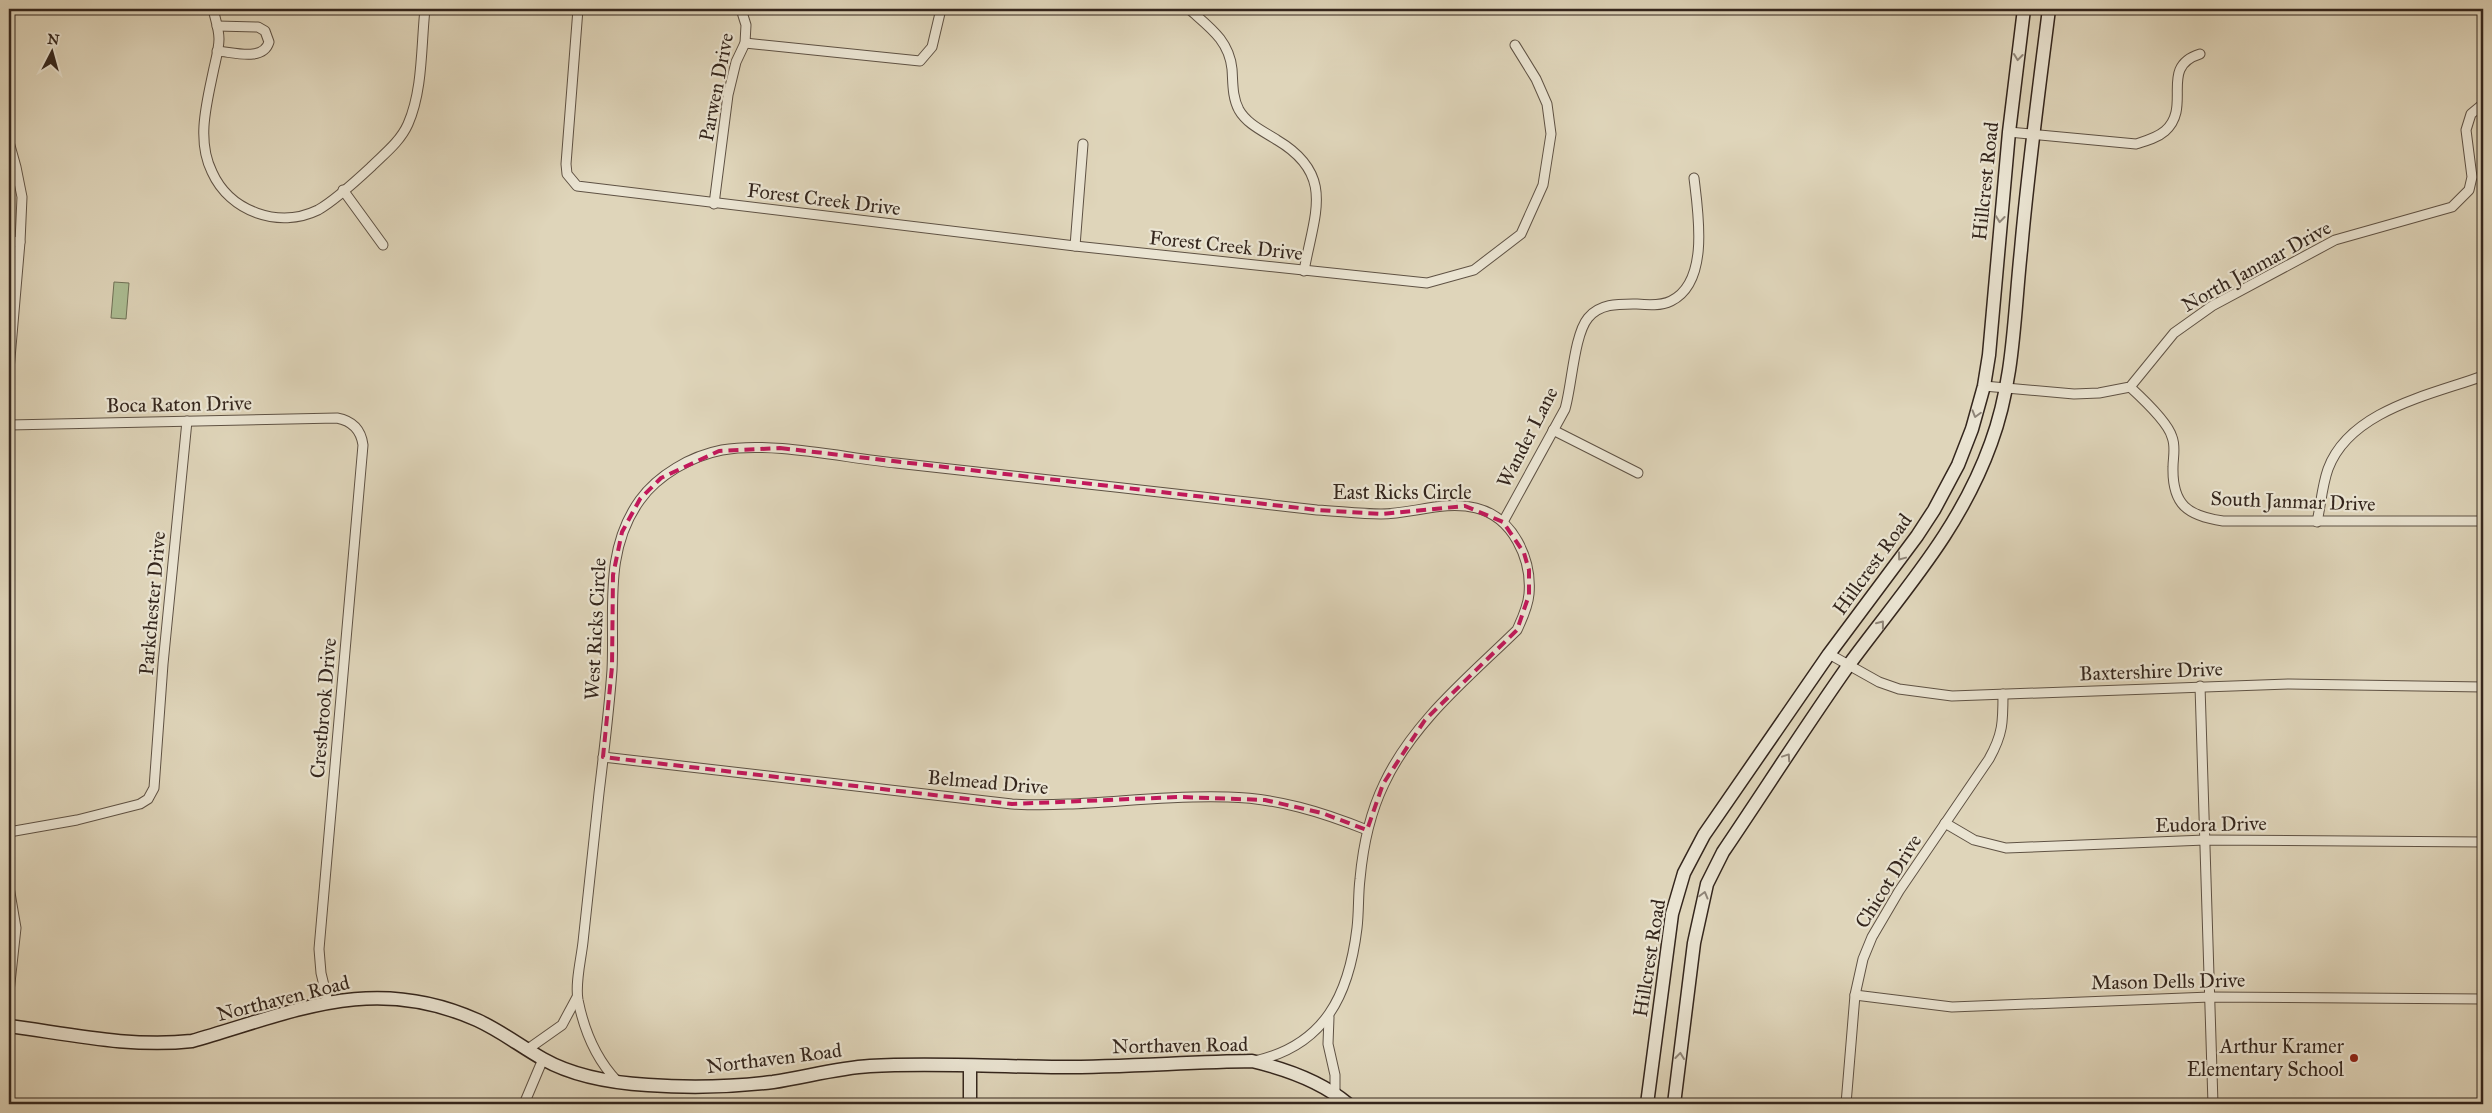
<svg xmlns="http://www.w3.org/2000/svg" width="2492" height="1113" font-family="'IM FELL Great Primer',serif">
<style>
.pitch{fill:#acbe94;stroke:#707258}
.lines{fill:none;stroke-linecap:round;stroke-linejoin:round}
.street-casing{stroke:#5f5244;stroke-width:11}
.secondary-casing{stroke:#34261d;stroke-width:15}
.street{stroke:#eae4d2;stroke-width:9}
.secondary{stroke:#eae4d2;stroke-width:12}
.oneway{stroke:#8f8578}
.marked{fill:none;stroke:#c2185b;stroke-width:4;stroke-dasharray:10 6;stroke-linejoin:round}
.poi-dot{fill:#8f2418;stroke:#eae4d2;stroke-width:2}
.labels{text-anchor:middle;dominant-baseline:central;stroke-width:4.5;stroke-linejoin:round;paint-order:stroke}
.street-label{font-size:20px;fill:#34261d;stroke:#eae4d2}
.poi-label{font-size:20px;fill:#34261d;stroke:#eae4d2;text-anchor:end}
</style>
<rect width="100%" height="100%" fill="#dfd5ba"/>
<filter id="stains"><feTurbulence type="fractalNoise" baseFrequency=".004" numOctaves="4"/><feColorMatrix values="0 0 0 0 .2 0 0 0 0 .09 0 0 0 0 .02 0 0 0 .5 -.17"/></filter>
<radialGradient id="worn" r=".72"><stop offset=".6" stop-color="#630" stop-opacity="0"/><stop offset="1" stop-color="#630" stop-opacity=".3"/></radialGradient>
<polygon class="pitch" points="114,282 129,283 126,319 111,318"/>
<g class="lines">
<g class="street-casing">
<g id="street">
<path d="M 213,9 C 215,18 219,29 219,39 C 219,48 216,59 214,68 C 207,102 196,140 212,172 C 230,212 279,229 318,210 C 334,201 357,180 371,167 C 384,154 400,142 408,124 C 423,90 421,46 425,9"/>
<polyline points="578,9 566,164 567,174 577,186 1075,246 1427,283 1474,270 1521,234 1543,185 1551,134 1547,104 1536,79 1515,45"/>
<path d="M 1189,9 C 1209,27 1229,40 1232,69 C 1233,82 1232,97 1239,110 C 1247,124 1263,131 1277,140 C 1336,175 1314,214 1304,271"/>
<path d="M 217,26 L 258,27 L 265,31 L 269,42 C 263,62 233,52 217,51"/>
<polyline points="745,43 920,61 932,47 941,9"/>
<path d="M 2009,132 L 2136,144 C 2146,141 2157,138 2165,131 C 2193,106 2158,67 2200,54"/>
<polyline points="9,142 16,167 22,197 20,242 9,370"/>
<polyline points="343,190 383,245"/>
<polyline points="714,204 728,95 736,62 745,43 746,25 741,9"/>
<polyline points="9,241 20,242"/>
<polyline points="1075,246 1083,144"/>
<polyline points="1984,386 2074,394 2099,393 2130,387 2174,333 2212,306 2335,240 2452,207 2469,190 2472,177 2466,130 2471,114 2483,104"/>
<path d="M 2130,387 C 2142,398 2168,422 2172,437 C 2176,447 2173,457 2173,467 C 2172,505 2188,516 2223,521 L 2483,521"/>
<path d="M 9,425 L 337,418 C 353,421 361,430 363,445 L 319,949 L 321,973 L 328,1002"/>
<polyline points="1553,430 1638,473"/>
<path d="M 1503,522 L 1565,409 C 1572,385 1574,335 1588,318 C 1600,303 1620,304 1637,304 C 1648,305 1661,306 1671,301 C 1710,282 1698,212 1694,178"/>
<path d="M 2317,522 C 2321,504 2322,486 2328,469 C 2350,410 2431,395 2483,376"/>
<polyline points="1829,654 1879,682 1899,689 1952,696 2289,684 2483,687"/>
<polyline points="2200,686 2213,1104"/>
<path d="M 603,757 L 1012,804 C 1084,808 1156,794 1228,797 C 1277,798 1322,812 1367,830"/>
<polyline points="1945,823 1974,840 2006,848 2205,840 2483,842"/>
<polyline points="9,832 77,820 140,804 148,799 154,788 163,664 187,421"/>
<polyline points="9,887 16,928 9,992"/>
<polyline points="1855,995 1952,1007 2210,997 2483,999"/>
<polyline points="1329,1017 1328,1044 1335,1075 1335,1094"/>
<polyline points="528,1049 562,1025 577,997"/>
<path d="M 617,1081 C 596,1059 584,1030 578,1000 C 575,983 581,960 583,942 C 588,892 594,843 599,793 C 604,752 609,711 612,670 C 615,612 603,551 640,500 C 658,475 691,456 722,450 C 772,441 844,458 896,463 C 1036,478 1177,494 1317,510 C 1338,511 1360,514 1381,514 C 1412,514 1445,500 1476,508 C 1513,517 1532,559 1529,594 C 1528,607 1522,619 1517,630 C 1469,677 1413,722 1384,784 C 1370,813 1363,846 1360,879 C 1358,895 1359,911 1357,928 C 1349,995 1325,1045 1255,1061"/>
<polyline points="524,1104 543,1059"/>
<path d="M 1846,1104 L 1855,995 L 1863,959 L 1872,937 L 1899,891 L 1989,759 C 2003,734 2003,722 2003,694"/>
</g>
</g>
<g class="secondary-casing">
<g id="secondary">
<path d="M 9,1026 C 69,1034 131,1048 192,1041 C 294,1012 372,973 477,1020 C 501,1031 520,1046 543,1059 C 573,1076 614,1083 648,1085 C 689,1088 732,1087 773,1082 C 806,1077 837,1068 870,1066 C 933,1062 997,1067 1061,1067 C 1125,1067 1188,1062 1252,1061 C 1286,1069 1321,1081 1348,1104"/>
<polyline points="970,1066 970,1104"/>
<polyline points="1647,1104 1672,914 1684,873 1704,835 1829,654 1917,536 1934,510 1958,465 1972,429 1984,386 1989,355 2009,132 2024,9"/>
<path d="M 1674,1104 L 1694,943 L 1707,884 L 1723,852 C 1765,790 1805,727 1848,666 C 1902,592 1959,532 1991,443 C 2014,381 2014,315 2021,250 C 2028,169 2039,89 2049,9"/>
</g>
</g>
<use href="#street" class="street"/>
<use href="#secondary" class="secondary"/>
</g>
<defs><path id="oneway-chevron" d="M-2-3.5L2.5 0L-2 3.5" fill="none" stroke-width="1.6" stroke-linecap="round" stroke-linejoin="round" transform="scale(1.25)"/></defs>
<g class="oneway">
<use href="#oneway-chevron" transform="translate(2018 57) rotate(97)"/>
<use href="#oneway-chevron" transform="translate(2000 219) rotate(96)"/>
<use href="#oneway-chevron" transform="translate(1976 414) rotate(106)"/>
<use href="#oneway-chevron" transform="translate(1901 557) rotate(127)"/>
<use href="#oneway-chevron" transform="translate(1881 624) rotate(-52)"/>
<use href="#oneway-chevron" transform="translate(1787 757) rotate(-56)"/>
<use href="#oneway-chevron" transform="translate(1704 895) rotate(-75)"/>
<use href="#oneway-chevron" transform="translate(1680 1056) rotate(-83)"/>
</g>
<path class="marked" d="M 780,448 L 1317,510 L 1381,514 L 1465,506 L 1503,522 L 1524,553 L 1529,570 L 1529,595 L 1517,630 L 1425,720 L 1383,784 L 1367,830 L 1322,813 L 1265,800 L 1180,797 L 1012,804 L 603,757 L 612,667 L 613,575 L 622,532 L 640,499 L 661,478 L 719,451 Z"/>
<circle class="poi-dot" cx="2354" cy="1058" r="5"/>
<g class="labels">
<g class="street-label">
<text transform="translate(716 87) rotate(-79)">Parwen Drive</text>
<text transform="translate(1985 181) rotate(-84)">Hillcrest Road</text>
<text transform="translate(824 199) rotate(7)">Forest Creek Drive</text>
<text transform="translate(1226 245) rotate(6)">Forest Creek Drive</text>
<text transform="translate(2256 266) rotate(-29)">North Janmar Drive</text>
<text transform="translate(179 404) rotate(-1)">Boca Raton Drive</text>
<text transform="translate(1527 437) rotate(-63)">Wander Lane</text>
<text x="1402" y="492">East Ricks Circle</text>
<text transform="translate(2293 501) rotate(2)">South Janmar Drive</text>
<text transform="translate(1872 564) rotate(-54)">Hillcrest Road</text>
<text transform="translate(152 603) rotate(-85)">Parkchester Drive</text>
<text transform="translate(595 629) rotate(-87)">West Ricks Circle</text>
<text transform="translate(2151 671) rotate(-2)">Baxtershire Drive</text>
<text transform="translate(323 708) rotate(-85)">Crestbrook Drive</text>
<text transform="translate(988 782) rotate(5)">Belmead Drive</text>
<text transform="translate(2211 824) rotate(-1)">Eudora Drive</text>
<text transform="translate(1888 881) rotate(-58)">Chicot Drive</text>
<text transform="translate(1649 958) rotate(-81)">Hillcrest Road</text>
<text transform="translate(2168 981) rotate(-1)">Mason Dells Drive</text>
<text transform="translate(283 998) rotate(-14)">Northaven Road</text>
<text transform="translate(1180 1045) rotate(-1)">Northaven Road</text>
<text transform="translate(774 1058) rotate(-7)">Northaven Road</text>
</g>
<g class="poi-label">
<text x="2344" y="1046">Arthur Kramer<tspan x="2344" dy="23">Elementary School</tspan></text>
</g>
</g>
<rect width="2492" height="1113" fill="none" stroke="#dfd5ba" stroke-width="30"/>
<rect x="10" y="10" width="2472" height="1093" fill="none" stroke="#34261d" stroke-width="2.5"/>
<rect x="15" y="15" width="2462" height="1083" fill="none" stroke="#34261d"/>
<g transform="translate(52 52) rotate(6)" stroke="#eae4d2" stroke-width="4" paint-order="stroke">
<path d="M0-4L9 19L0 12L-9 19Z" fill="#34261d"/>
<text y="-8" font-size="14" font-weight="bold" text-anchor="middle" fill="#34261d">N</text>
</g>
<rect width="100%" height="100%" filter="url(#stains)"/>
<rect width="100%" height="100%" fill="url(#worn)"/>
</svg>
